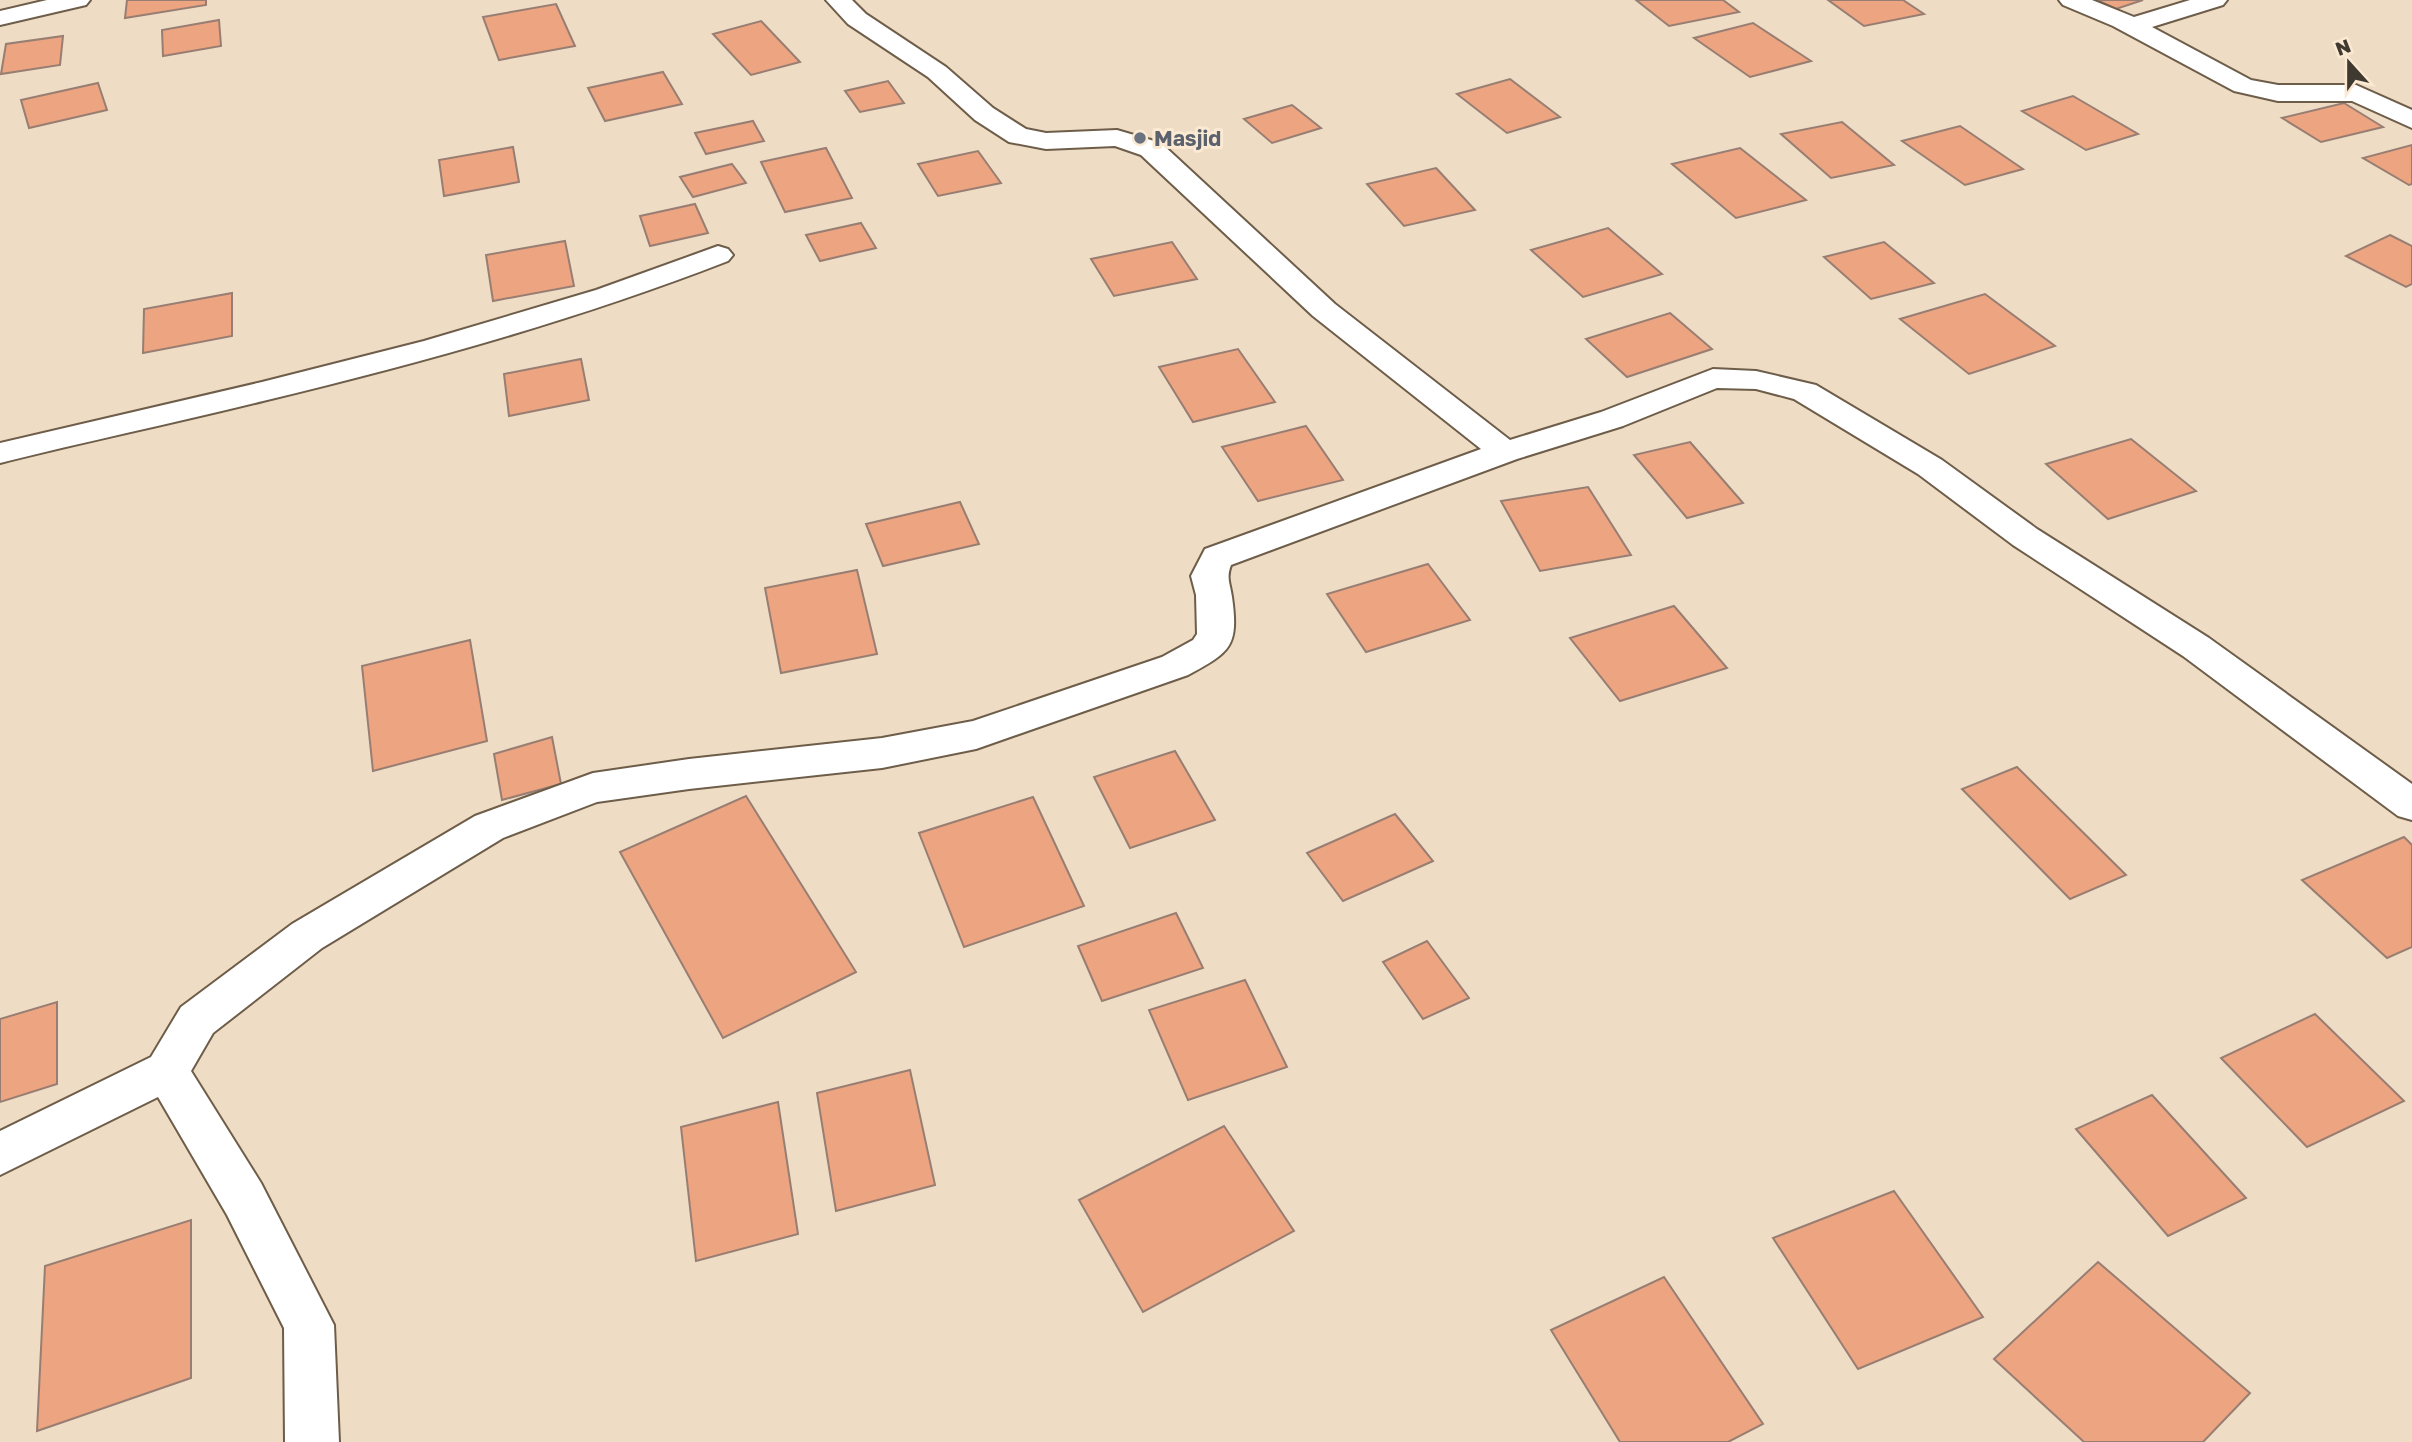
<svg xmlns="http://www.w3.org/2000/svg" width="2412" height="1442" font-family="'Golos Text',sans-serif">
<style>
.building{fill:#eda481;stroke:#987e72;stroke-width:2}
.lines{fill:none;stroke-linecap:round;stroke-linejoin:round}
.street-casing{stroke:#6d5d49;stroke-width:4}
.street{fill:#fff;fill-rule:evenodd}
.worship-dot{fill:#6b7280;stroke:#fbe9d2;stroke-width:2.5}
.labels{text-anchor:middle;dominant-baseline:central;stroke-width:6;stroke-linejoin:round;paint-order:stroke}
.far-worship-label{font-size:21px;font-weight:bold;fill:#5b616d;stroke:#fbe9d2;text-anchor:start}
</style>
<rect width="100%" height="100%" fill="#eedcc5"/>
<g class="building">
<polygon points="127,0 206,0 206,5 125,18"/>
<polygon points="1636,0 1723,0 1739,12 1669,26"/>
<polygon points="1828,0 1903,0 1924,14 1864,26"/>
<polygon points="2097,0 2143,0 2116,9"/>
<polygon points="556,4 575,46 499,60 483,17"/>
<polygon points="219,20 221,46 163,56 162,30"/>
<polygon points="761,21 800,62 751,75 713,34"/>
<polygon points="1753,23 1811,61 1750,77 1694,38"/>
<polygon points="63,36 60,65 1,74 6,44"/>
<polygon points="663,72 682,104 605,121 588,88"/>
<polygon points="1510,79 1560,117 1507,133 1457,94"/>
<polygon points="888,81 904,103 860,112 845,91"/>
<polygon points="98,83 107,110 29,128 21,100"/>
<polygon points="2073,96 2138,134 2086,150 2022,111"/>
<polygon points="2344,103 2383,127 2321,142 2282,118"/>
<polygon points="1292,105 1321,128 1272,143 1244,119"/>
<polygon points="753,121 764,141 706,154 695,133"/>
<polygon points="1842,122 1894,165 1831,178 1781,134"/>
<polygon points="1960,126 2023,169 1965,185 1902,141"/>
<polygon points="2412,145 2412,184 2409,185 2363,158"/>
<polygon points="513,147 519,182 444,196 439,160"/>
<polygon points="826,148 852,198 785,212 761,162"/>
<polygon points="1740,148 1806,200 1736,218 1672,164"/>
<polygon points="978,151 1001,183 938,196 918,164"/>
<polygon points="732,164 746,183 693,197 680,177"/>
<polygon points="1436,168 1475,210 1404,226 1367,184"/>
<polygon points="695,204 708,233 650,246 640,216"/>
<polygon points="861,223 876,248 820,261 806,235"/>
<polygon points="1608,228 1662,274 1583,297 1531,250"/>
<polygon points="2390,235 2412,246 2412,284 2406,287 2346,256"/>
<polygon points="565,241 574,286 493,301 486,255"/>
<polygon points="1172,242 1197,279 1114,296 1091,259"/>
<polygon points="1884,242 1934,283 1871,299 1824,257"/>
<polygon points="232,293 232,336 143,353 144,309"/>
<polygon points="1985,294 2055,346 1969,374 1900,319"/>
<polygon points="1670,313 1712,349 1627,377 1586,339"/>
<polygon points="1238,349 1275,402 1193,422 1159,367"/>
<polygon points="581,359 589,400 509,416 504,374"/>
<polygon points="1306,426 1343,480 1258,501 1222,447"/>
<polygon points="2131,439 2196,491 2108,519 2046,464"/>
<polygon points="1690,442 1743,503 1687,518 1634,455"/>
<polygon points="1588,487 1631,555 1540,571 1501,501"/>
<polygon points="960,502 979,544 883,566 866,524"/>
<polygon points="1428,564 1470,620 1366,652 1327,594"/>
<polygon points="857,570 877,654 781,673 765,588"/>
<polygon points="1674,606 1727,668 1620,701 1570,638"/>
<polygon points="470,640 487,741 373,771 362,666"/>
<polygon points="552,737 561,784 502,800 494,754"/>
<polygon points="1175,751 1215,820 1130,848 1094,777"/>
<polygon points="2017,767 2126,875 2070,899 1962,789"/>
<polygon points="746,796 856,972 723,1038 620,852"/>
<polygon points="1033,797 1084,906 964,947 919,833"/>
<polygon points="1395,814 1433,861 1343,901 1307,853"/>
<polygon points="2404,837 2412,845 2412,947 2387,958 2302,880"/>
<polygon points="1176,913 1203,968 1102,1001 1078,946"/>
<polygon points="1427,941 1469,998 1423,1019 1383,962"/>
<polygon points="1245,980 1287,1067 1188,1100 1149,1010"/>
<polygon points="57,1002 57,1084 0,1102 0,1019"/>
<polygon points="2315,1014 2404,1101 2307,1147 2221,1058"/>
<polygon points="910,1070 935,1185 836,1211 817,1093"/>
<polygon points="2152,1095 2246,1198 2168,1236 2076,1129"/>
<polygon points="778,1102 798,1234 696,1261 681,1127"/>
<polygon points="1224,1126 1294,1231 1143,1312 1079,1200"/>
<polygon points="1894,1191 1983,1317 1858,1369 1773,1238"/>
<polygon points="191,1220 191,1378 37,1431 45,1266"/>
<polygon points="2098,1262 2250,1393 2203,1442 2084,1442 1994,1359"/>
<polygon points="1664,1277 1763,1424 1728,1442 1620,1442 1551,1330"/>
</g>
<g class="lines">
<g class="street-casing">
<g id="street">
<polygon points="47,0 90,0 86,5 0,25 0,11"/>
<path d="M 826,0 L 852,0 L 866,14 L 946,67 L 993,108 L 1026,129 L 1046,133 L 1117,130 L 1161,143 L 1335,304 L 1510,440 L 1601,412 L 1713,369 L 1756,371 L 1816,385 L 1942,460 L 2037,529 L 2209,638 L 2412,784 L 2412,820 L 2398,816 L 2183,656 L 2013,545 L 1918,474 L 1794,399 L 1756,389 L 1717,388 L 1623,426 L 1517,459 L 1231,565 C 1226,578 1230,583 1232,597 C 1239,647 1230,652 1188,675 L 976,749 L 882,768 L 689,789 L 597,802 L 503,838 L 322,948 L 213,1033 L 191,1071 L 261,1183 L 334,1325 L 339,1442 L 285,1442 L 284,1328 L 227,1215 L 158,1097 L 0,1175 L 0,1131 L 151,1057 L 181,1007 L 292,924 L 475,816 L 593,773 L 689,759 L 882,738 L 973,721 L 1162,657 L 1193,640 L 1197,634 L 1196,595 L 1191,576 L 1205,549 L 1481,449 L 1313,316 L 1141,155 L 1115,146 L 1046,149 L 1009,142 L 975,120 L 928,77 L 848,24 Z"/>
<polygon points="2059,0 2092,0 2134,17 2190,0 2227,0 2223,5 2152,27 2251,80 2278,85 2356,85 2412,110 2412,128 2352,101 2278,101 2234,91 2113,26 2063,5"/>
<path d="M 718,246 L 728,249 L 733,255 L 728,261 C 576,320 421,363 263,401 C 175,423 87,441 0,463 L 0,443 L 262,382 L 424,341 L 596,290 Z"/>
</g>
</g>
<use href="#street" class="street"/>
</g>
<circle class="worship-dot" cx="1140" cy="138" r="7"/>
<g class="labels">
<g class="far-worship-label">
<text x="1154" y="138">Masjid</text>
</g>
</g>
<g transform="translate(2349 63) rotate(339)" stroke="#fbe9d2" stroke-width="5" paint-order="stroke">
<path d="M0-5L12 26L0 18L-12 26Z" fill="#403930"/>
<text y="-10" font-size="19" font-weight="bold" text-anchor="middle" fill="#403930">N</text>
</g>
</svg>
